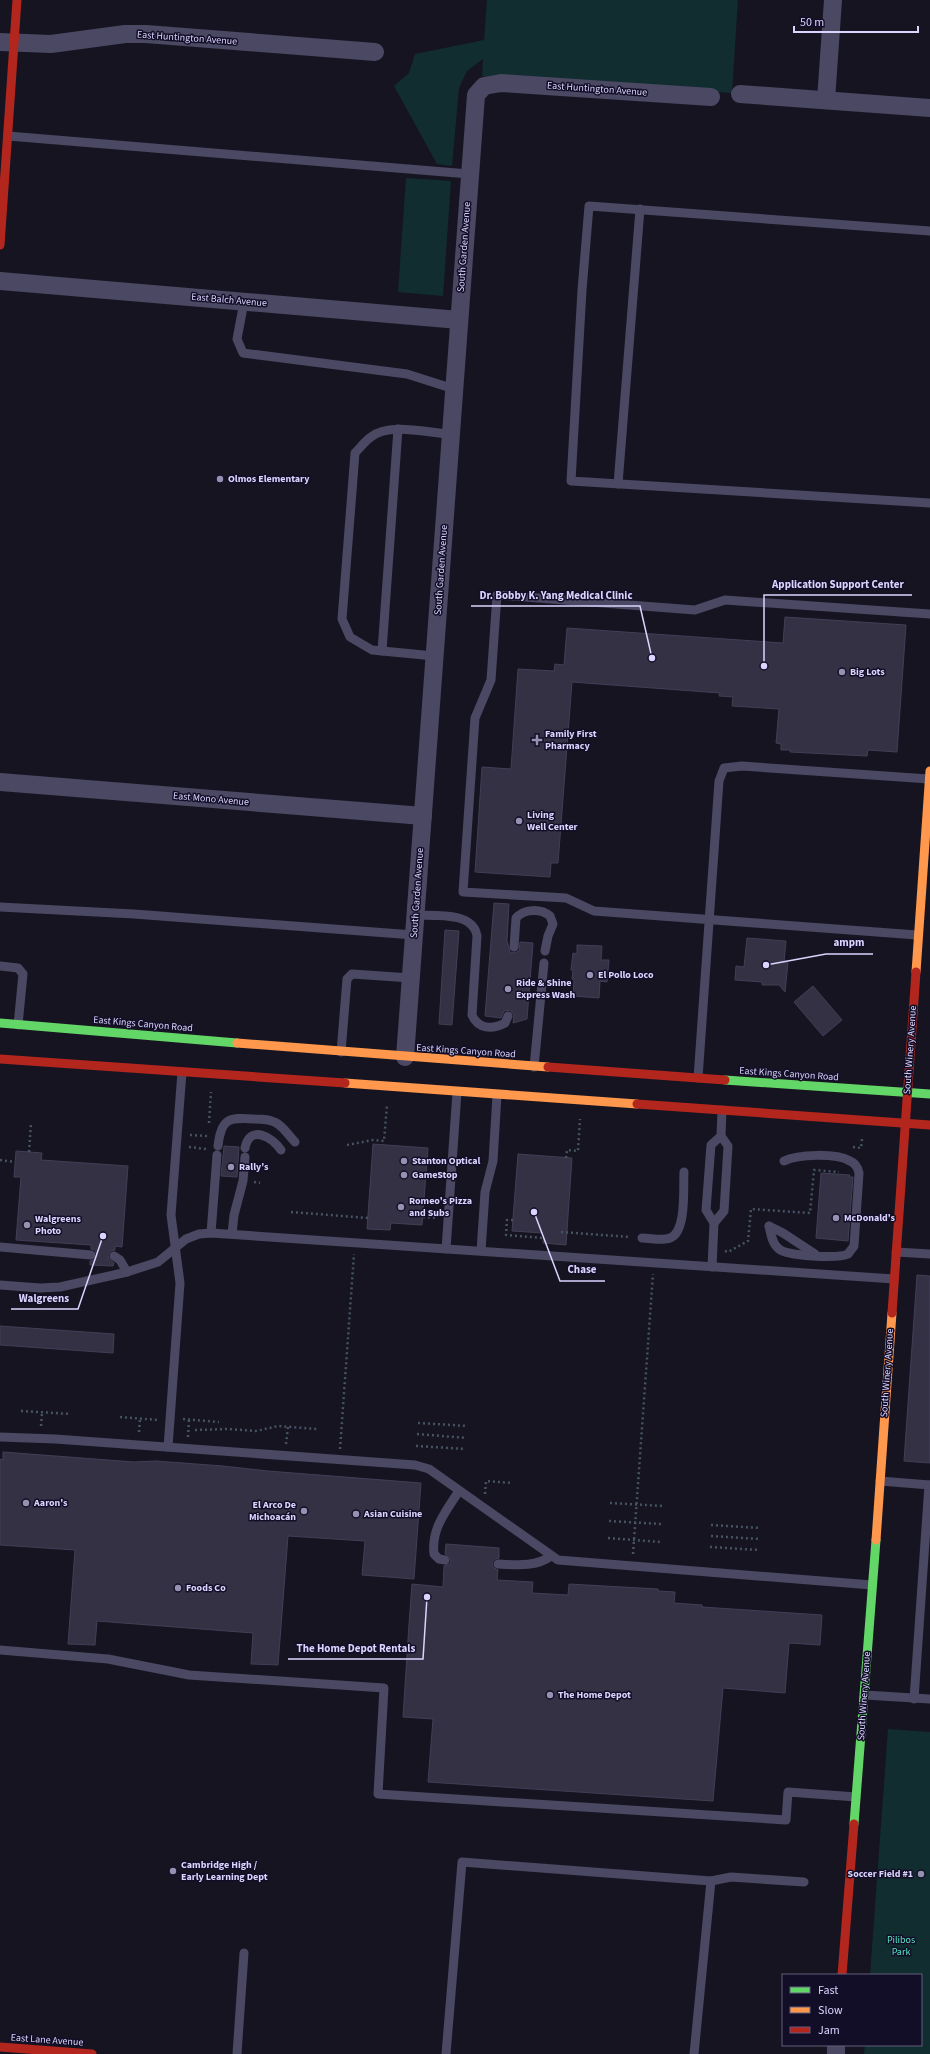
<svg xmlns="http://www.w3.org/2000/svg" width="930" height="2054" font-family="'Source Sans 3',sans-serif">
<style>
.green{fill:#112d30}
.building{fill:#343144;stroke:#433e56}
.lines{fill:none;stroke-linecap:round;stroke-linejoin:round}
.path{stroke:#455362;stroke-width:2.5;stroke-dasharray:2 3;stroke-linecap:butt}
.lane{stroke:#4a4862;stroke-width:9}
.street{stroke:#4a4862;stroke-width:18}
.fast{stroke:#63d668;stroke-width:9}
.slow{stroke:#ff974d;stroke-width:9}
.jam{stroke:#b3261e;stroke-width:9}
.poi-dot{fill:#9691b1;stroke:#130e27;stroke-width:1.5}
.labels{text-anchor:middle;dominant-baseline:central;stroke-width:3;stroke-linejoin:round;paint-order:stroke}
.street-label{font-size:10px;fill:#dbd4ff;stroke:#130e27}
.poi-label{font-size:10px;font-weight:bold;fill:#dbd4ff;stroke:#130e27;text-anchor:start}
.park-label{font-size:10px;fill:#57e8ca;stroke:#130e27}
.leader{fill:none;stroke:#dbd4ff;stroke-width:1.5}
.callout-dot{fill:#dbd4ff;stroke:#130e27;stroke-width:1.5}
.callout-label{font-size:11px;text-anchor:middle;font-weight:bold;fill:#dbd4ff;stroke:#130e27;stroke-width:3;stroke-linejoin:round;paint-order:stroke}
</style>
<rect width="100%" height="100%" fill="#161421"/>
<g class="green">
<polygon points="487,0 738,0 732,93 482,76 483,59 467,71 459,88 452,166 437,164 394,86 409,73 415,54 484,40"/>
<polygon points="406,178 451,181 443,296 398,292"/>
<polygon points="888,1729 930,1732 930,2054 864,2054 865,2045 921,2045 921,1975 870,1975"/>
</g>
<g class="building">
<polygon points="785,617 906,625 897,752 868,750 867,756 790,752 790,750 781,750 781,744 776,743 779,709 732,706 733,697 719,696 720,693 572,682 558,863 551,863 550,877 475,872 482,767 511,769 518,669 554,671 555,664 564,665 567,628 783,643"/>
<polygon points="494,903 509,904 507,941 510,952 514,953 519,951 520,942 533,943 527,1019 513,1023 514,1015 510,1010 504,1011 501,1018 485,1016"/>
<polygon points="445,930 459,931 452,1025 439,1024"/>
<polygon points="747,938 786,941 784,962 788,963 785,992 779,985 762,985 762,982 735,980 736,966 744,967"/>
<polygon points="577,945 602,946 601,960 609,960 607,982 600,981 599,998 573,996 574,980 572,979 573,970 571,970 573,953 577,954"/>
<polygon points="813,986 842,1020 823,1036 794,1002"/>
<polygon points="373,1144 428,1148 422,1225 391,1223 390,1230 367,1229"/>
<polygon points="224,1146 239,1147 237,1177 221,1176"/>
<polygon points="16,1151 42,1153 41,1160 128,1166 122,1247 115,1246 115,1250 111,1251 108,1255 109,1259 114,1263 113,1266 90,1265 90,1261 96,1259 97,1255 95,1250 91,1249 91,1245 16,1240 21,1177 14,1177"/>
<polygon points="518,1154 572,1158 566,1245 543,1243 544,1233 512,1231"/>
<polygon points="821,1173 850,1175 849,1177 853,1177 848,1241 816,1238"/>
<polygon points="917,1275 930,1276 930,1463 904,1461"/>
<polygon points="0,1326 114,1334 113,1353 0,1345"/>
<polygon points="3,1452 134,1462 156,1461 223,1466 268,1471 421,1483 414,1579 362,1575 365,1541 288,1536 278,1665 251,1664 253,1633 97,1621 95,1645 68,1644 75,1550 0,1545 0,1459 3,1460"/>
<polygon points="446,1544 499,1548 499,1558 495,1559 492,1563 493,1567 498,1570 497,1580 533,1582 532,1593 568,1595 569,1584 658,1589 658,1591 675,1592 674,1603 702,1605 702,1607 822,1615 820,1645 789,1643 785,1693 723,1688 713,1801 428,1782 433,1719 403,1717 409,1624 412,1584 443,1587 444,1566 449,1564 451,1561 449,1556 445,1554"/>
</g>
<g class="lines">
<g class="path">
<polyline points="209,1123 211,1092"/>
<polyline points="190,1135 207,1136"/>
<polyline points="347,1145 373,1140 384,1141 387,1105"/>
<polyline points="189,1147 206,1149"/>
<polyline points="853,1147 861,1148 862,1139"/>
<polyline points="29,1152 31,1123"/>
<polyline points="566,1158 567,1150 578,1151 580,1119"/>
<polyline points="0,1160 15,1162"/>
<polyline points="254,1182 260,1183"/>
<polyline points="291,1212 368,1218"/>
<polyline points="423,1217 437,1218"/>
<polyline points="513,1220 507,1220 506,1235 543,1238"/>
<polyline points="561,1232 630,1237"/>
<polyline points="725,1251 728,1252 748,1241 751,1209 810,1213 814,1170 839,1172"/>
<polyline points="21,1411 71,1414"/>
<polyline points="120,1417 158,1420"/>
<polyline points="183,1419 219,1422"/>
<polyline points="418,1423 468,1426"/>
<polyline points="41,1426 42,1413"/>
<polyline points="195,1430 228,1429 256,1431 278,1426 317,1429"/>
<polyline points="139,1432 140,1419"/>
<polyline points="417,1434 467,1438"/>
<polyline points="188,1437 189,1419"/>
<polyline points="286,1444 288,1427"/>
<polyline points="416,1446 466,1449"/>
<polyline points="340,1449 354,1254"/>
<polyline points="485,1494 486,1481 513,1483"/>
<polyline points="610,1503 663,1506"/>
<polyline points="609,1521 661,1524"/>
<polyline points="711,1525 760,1528"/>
<polyline points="711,1536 760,1539"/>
<polyline points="608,1538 660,1542"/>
<polyline points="710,1547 759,1550"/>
<polyline points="633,1554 653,1274"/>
</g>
<g class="lane">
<polyline points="8,136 469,174"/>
<polyline points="930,231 589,206 582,290 571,481 930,503"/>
<polyline points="244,302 237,339 243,353 407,374 454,389"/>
<polyline points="618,484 640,209"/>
<polyline points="382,651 398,429"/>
<path d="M 434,656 L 372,650 L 350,637 L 342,619 L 355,453 C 360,448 365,441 371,437 C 389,422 428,433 450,434"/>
<polyline points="0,907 134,914 414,935"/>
<path d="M 415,915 C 434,916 473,911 477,936 L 472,1015 C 478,1029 492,1030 505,1023 L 508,1016"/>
<polyline points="917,935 594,911 566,898 463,892 475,718 491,680 497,595 695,610 725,600 930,614"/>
<path d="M 514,947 L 516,918 C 524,909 540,908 550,916 L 553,924 L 548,936 L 545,951"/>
<polyline points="0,966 18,968 23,974 18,1025"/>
<polyline points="341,1052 347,979 352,974 411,978"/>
<polyline points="534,1067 544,963"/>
<polyline points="698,1078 719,781 724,768 742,766 929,779"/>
<path d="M 218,1146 C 221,1119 228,1117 254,1119 C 262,1119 271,1119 278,1124 C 285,1129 289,1136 295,1142"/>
<path d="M 245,1148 C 250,1124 272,1137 281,1150"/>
<polyline points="714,1223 724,1211 728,1146 721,1136 722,1110"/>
<path d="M 769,1226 C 771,1234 772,1244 779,1249 C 787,1256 838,1259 848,1254 L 854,1246 L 859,1173 C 858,1168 855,1163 850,1161 C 836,1153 798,1154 784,1161"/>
<polyline points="769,1226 783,1233 815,1254"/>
<polyline points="211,1233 217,1155"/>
<polyline points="232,1234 234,1215 243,1181 245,1157"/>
<path d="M 642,1238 C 651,1238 662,1241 670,1238 C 687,1232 683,1187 684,1172"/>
<polyline points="0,1247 91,1255"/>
<polyline points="446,1249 457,1092"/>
<polyline points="481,1251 485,1192 493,1161 497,1095"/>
<polyline points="896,1252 930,1254"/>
<polyline points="114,1256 120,1260 127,1272"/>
<polyline points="712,1267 714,1223 706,1210 711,1145 721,1136"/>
<polyline points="0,1285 40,1288 60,1287 127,1272 158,1262 186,1239 199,1234 211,1233 894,1279"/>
<polyline points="0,1437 55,1439 415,1465 429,1469 558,1560 872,1585"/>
<polyline points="168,1447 180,1283 171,1215 182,1072"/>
<polyline points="880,1481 930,1485"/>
<path d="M 445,1560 L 439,1559 L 434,1554 C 431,1529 446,1511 459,1491"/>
<path d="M 498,1564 C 517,1565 536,1567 551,1556"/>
<polyline points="0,1650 108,1659 189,1675 384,1688 378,1794 786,1820 788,1792 856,1797"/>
<polyline points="865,1695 930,1699"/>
<polyline points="914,1699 929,1485"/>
<polyline points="711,1881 731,1877 804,1882"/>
<polyline points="237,2054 244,1953"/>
<polyline points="446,2054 462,1862 711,1881 694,2054"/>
</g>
<g class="street">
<polyline points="0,42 51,44 125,34 146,34 375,52"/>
<polyline points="740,94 930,108"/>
<polyline points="826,100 833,0"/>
<polyline points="0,281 459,320"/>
<polyline points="0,782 423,816"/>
<polyline points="405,1057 476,95 484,86 501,83 711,97"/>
<polyline points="836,2054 836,2045"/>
</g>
<g class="fast">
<polyline points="0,1023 237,1043"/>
<polyline points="725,1080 930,1094"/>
<polyline points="854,1824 876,1540"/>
</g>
<g class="slow">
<polyline points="916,972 930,771"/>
<polyline points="237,1043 548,1067"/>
<polyline points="345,1083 637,1104"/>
<polyline points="876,1540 892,1313"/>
</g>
<g class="jam">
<polyline points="0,245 17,0"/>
<polyline points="0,1059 345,1083"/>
<polyline points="548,1067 725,1080"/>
<polyline points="637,1104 930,1125"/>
<polyline points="892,1313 916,972"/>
<polyline points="842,1975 854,1824"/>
<polyline points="0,2047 92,2054"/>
</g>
</g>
<g class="poi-dot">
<circle cx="220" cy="479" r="4"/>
<circle cx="842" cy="672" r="4"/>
<path d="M535 734h4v4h4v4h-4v4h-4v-4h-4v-4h4z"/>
<circle cx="519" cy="821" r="4"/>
<circle cx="590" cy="975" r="4"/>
<circle cx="508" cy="989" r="4"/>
<circle cx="404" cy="1161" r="4"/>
<circle cx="231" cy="1167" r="4"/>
<circle cx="404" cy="1175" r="4"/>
<circle cx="401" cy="1207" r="4"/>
<circle cx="836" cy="1218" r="4"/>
<circle cx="27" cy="1225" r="4"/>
<circle cx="26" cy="1503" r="4"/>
<circle cx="304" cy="1511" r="4"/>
<circle cx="356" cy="1514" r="4"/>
<circle cx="178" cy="1588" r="4"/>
<circle cx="550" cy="1695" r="4"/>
<circle cx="173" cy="1871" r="4"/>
<circle cx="921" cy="1874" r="4"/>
</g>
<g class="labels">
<g class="street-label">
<text transform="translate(187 38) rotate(4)">East Huntington Avenue</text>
<text transform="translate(597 89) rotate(4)">East Huntington Avenue</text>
<text transform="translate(464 247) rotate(-86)">South Garden Avenue</text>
<text transform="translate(229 300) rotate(5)">East Balch Avenue</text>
<text transform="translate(441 570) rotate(-86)">South Garden Avenue</text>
<text transform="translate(211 799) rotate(5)">East Mono Avenue</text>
<text transform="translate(417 893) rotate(-86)">South Garden Avenue</text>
<text transform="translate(143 1024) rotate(5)">East Kings Canyon Road</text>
<text transform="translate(910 1050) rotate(-86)">South Winery Avenue</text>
<text transform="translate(466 1051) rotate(4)">East Kings Canyon Road</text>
<text transform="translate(789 1074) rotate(4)">East Kings Canyon Road</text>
<text transform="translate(887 1373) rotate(-86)">South Winery Avenue</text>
<text transform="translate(864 1696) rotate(-86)">South Winery Avenue</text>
<text transform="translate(47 2040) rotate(4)">East Lane Avenue</text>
</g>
<g class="poi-label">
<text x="228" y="479">Olmos Elementary</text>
<text x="850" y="672">Big Lots</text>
<text x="545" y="734">Family First<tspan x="545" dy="12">Pharmacy</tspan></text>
<text x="527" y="815">Living<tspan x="527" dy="12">Well Center</tspan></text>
<text x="598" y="975">El Pollo Loco</text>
<text x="516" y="983">Ride &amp; Shine<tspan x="516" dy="12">Express Wash</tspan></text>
<text x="412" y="1161">Stanton Optical</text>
<text x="239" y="1167">Rally's</text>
<text x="412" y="1175">GameStop</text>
<text x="409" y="1201">Romeo's Pizza<tspan x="409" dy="12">and Subs</tspan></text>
<text x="844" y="1218">McDonald's</text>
<text x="35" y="1219">Walgreens<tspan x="35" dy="12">Photo</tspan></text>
<text x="34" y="1503">Aaron's</text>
<text x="296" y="1505" text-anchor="end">El Arco De<tspan x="296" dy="12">Michoacán</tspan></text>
<text x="364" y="1514">Asian Cuisine</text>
<text x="186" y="1588">Foods Co</text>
<text x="558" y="1695">The Home Depot</text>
<text x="181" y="1865">Cambridge High /<tspan x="181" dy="12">Early Learning Dept</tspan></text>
<text x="913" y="1874" text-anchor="end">Soccer Field #1</text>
</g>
<g class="park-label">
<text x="901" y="1940">Pilibos<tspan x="901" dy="12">Park</tspan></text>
</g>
</g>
<path class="leader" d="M764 666L764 595H912M652 658L640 606H471M766 965L826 954H873M534 1212L560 1281H605M103 1236L78 1309H11M427 1597L423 1659H288"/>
<g class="callout-dot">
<circle cx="764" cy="666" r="4"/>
<circle cx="652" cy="658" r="4"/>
<circle cx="766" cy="965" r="4"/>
<circle cx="534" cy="1212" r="4"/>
<circle cx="103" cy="1236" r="4"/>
<circle cx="427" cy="1597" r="4"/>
</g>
<g class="callout-label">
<text x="838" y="588">Application Support Center</text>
<text x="556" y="599">Dr. Bobby K. Yang Medical Clinic</text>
<text x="849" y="946">ampm</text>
<text x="582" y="1273">Chase</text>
<text x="44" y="1302">Walgreens</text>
<text x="356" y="1652">The Home Depot Rentals</text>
</g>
<rect x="782" y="1974" width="140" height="72" fill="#130e27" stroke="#635d7d"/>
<rect x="790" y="1987" width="20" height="6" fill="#63d668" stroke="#635d7d"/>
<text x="818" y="1994" font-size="12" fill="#dbd4ff">Fast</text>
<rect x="790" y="2007" width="20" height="6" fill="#ff974d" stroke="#635d7d"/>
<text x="818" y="2014" font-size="12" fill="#dbd4ff">Slow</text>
<rect x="790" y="2027" width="20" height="6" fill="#b3261e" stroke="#635d7d"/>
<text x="818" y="2034" font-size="12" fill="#dbd4ff">Jam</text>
<path d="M794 26v6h124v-6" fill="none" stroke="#dbd4ff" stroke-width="2"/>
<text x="800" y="26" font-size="12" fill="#dbd4ff" stroke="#130e27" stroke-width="3" paint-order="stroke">50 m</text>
</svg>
